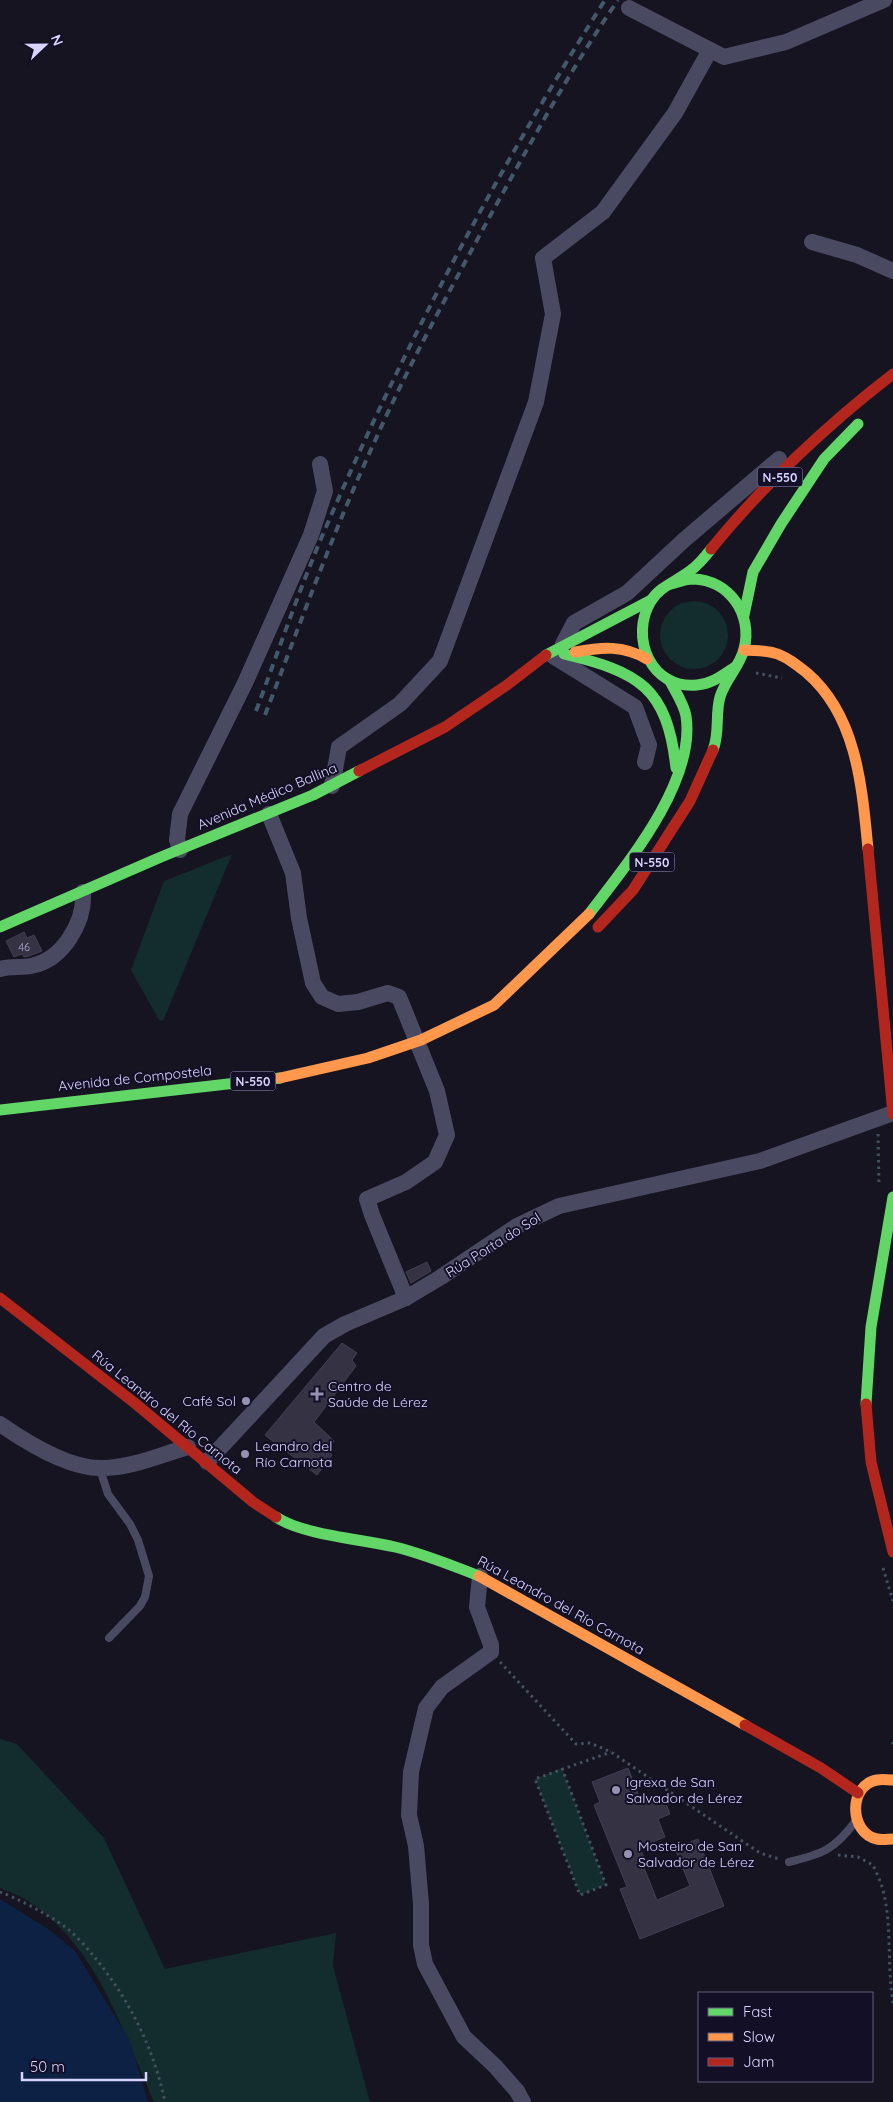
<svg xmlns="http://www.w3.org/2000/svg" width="893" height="2102" font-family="Quicksand,sans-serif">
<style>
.green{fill:#132c2d}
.water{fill:#0d2144}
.building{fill:#343243;stroke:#433f54}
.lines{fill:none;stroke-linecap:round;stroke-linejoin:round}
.path{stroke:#44505f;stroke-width:3;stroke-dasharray:2.5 4;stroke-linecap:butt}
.lane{stroke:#4a4962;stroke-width:8}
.street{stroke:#4a4962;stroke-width:16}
.fast{stroke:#63d668;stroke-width:11}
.slow{stroke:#ff974d;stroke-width:11}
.jam{stroke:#b3261e;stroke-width:11}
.rail{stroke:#43596b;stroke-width:4;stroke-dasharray:8 6;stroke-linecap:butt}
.poi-dot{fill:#9591b1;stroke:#130f26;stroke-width:2}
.labels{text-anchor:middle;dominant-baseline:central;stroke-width:4;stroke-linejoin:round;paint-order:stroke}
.number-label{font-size:11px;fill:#b0acd0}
.shield{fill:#130f26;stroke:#9e99be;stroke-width:1}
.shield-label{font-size:12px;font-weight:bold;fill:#d9d4ff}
.street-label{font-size:14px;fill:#d9d4ff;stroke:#130f26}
.poi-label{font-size:14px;fill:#d9d4ff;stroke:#130f26;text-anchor:start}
</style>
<rect width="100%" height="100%" fill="#161421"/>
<g class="green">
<circle cx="694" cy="635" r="34"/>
<polygon points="232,854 163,1021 159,1020 131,970 164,881"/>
<path d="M 0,1739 L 17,1744 L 104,1838 L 165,1969 L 336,1933 L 333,1966 L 370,2102 L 154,2102 C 122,2030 97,1946 28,1901 C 19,1895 9,1892 0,1888 Z"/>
<polygon points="562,1768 606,1885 580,1895 535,1779"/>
</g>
<polygon class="water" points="0,1899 48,1929 75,1951 130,2041 148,2102 0,2102"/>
<g class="building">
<polygon points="24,932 27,938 34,935 42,951 29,956 24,957 22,954 14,957 6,941"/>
<polygon points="427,1262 431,1271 411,1283 406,1272"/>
<polygon points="342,1343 357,1353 352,1360 356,1366 314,1422 334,1441 328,1451 332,1455 317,1475 265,1435"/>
<polygon points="628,1768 642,1804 663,1796 670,1814 658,1819 665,1837 640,1847 645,1861 642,1863 657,1900 690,1886 675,1848 698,1839 724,1906 640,1939 620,1889 627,1887 594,1805 600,1802 592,1782"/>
</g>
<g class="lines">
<g class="path">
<polyline points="756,673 782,678"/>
<polyline points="878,1134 879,1185"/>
<polyline points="883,1568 893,1601"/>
<polyline points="500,1662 576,1744 590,1743 611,1752 760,1853 779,1859"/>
<polyline points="893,1742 893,1745"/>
<polyline points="562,1768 606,1885 580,1895 535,1779 611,1752"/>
<path d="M 838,1855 L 858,1857 L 873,1865 C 877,1874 882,1884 884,1894 C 892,1930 887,1967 893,2003"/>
<path d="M 0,1892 C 19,1899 47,1914 64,1926 C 76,1935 87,1948 96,1959 C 130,2001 154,2049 165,2102"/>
</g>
<g class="lane">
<polyline points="100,1469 108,1494 130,1524 138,1540 149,1576 145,1597 140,1606 109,1638"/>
<path d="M 789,1862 C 822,1854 834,1850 855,1822"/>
</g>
<g class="street">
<polyline points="629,8 724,57 786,42 884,0"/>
<polyline points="812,242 857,255 893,271"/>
<polyline points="563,644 574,623 627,593 684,540 779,459"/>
<polyline points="553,656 635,707 649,745 645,762"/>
<polyline points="332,786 339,747 400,704 440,661 536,402 553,314 543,258 603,212 675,113 710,50"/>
<polyline points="269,814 293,873 299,918 313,983 322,997 338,1004 358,1002 388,993 399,997 437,1091 447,1135 435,1162 406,1182 367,1199 372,1215 406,1298"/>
<polyline points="180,850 177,840 180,814 245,683 311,535 325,491 320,464"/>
<path d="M 0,969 C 10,966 21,968 31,966 C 63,960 85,922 83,892"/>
<path d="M 0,1424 C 26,1442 69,1469 102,1468 C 131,1468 160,1455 188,1447"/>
<polyline points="207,1462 324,1336 345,1324 406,1298 441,1277 517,1226 559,1206 760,1161 893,1113"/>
<polyline points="480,1576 477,1607 491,1645 491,1652 442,1687 426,1708 411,1772 409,1815 416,1846 421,1904 421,1945 425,1964 464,2037 495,2066 517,2091 523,2102"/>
</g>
<g class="fast">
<path d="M 711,549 C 705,557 698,565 690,571 C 677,581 659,587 651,601 C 629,637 651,690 697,685 C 712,684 723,675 735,667"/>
<path d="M 671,584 C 678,582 686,579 693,579 C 730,580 753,615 744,649 C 740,666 725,680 720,697 C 715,714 720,733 713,750"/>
<polyline points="744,615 753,572 781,524 824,459 858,424"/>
<path d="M 564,654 C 639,672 667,687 676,768"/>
<polyline points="546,655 651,600"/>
<path d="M 589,914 C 627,864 696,782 686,716 C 684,704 675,691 670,681"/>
<polyline points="0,927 161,857 313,795 359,771"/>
<polyline points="0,1110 280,1078"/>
<polyline points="866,1404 871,1327 893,1197"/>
<path d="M 276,1517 C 303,1535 361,1539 395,1547 C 424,1554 451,1565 479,1576"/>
</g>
<g class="slow">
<path d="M 744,650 C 754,651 765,650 774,653 C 786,656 797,665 807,673 C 857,716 862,787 868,849"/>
<path d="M 575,652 C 602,647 623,645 647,659"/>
<polyline points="280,1078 368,1058 421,1040 494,1005 589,914"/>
<polyline points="479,1576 745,1725"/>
<path d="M 893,1780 C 888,1780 882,1779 877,1780 C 848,1785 849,1833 877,1839 C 882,1840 888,1839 893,1839"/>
</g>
<g class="jam">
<path d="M 711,549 C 762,486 829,423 893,374"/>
<polyline points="359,771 445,727 507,685 546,655"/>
<polyline points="868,849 893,1114"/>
<polyline points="598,927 633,890 690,801 713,750"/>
<polyline points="0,1298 136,1404 253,1502 276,1517"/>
<polyline points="866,1404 871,1462 893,1552"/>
<polyline points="745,1725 821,1768 858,1793"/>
</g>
<g class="rail">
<path d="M 256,711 C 280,647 302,581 330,518 C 408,338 500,166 605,0"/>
<path d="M 265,715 C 300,624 333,532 374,443 C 408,366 449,292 489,218 C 530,144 570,70 618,0"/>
</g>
</g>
<g class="poi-dot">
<path d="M314.5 1386.5h5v5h5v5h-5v5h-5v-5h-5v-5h5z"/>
<circle cx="246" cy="1401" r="5"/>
<circle cx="245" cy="1454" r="5"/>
<circle cx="616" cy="1790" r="5"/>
<circle cx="628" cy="1854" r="5"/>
</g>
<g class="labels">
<g class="number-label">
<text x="24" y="947">46</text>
</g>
<g class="shield">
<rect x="757.5" y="467.5" width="45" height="19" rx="4"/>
<rect x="629.5" y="852.5" width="45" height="19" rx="4"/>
<rect x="230.5" y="1071.5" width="45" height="19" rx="4"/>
</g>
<g class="shield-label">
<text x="780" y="477">N-550</text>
<text x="652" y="862">N-550</text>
<text x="253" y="1081">N-550</text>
</g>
<g class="street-label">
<text transform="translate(267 796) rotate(-23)">Avenida Médico Ballina</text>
<text transform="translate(135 1078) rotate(-6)">Avenida de Compostela</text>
<text transform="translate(493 1245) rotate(-32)">Rúa Porta do Sol</text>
<text transform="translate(167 1412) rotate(39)">Rúa Leandro del Río Carnota</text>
<text transform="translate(561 1605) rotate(29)">Rúa Leandro del Río Carnota</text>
</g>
<g class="poi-label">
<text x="328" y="1386">Centro de<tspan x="328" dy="16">Saúde de Lérez</tspan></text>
<text x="236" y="1401" text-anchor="end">Café Sol</text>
<text x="255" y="1446">Leandro del<tspan x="255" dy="16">Río Carnota</tspan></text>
<text x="626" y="1782">Igrexa de San<tspan x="626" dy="16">Salvador de Lérez</tspan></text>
<text x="638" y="1846">Mosteiro de San<tspan x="638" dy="16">Salvador de Lérez</tspan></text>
</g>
</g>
<rect x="698" y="1992" width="175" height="90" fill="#130f26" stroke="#625e7d"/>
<rect x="708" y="2008" width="25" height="8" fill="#63d668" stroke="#625e7d"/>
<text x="743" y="2017" font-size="15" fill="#d9d4ff">Fast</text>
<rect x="708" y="2033" width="25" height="8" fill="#ff974d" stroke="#625e7d"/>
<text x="743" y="2042" font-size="15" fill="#d9d4ff">Slow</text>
<rect x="708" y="2058" width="25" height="8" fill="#b3261e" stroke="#625e7d"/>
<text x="743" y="2067" font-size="15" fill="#d9d4ff">Jam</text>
<g transform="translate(45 45) rotate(68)" stroke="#130f26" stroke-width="4" paint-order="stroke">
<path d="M0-4L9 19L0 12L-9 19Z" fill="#d9d4ff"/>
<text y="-8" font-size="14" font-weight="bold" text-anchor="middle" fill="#d9d4ff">N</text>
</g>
<path d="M22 2072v8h124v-8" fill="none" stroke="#d9d4ff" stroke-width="2.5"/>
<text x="30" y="2072" font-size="15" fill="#d9d4ff" stroke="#130f26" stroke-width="4" paint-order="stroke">50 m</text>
</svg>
